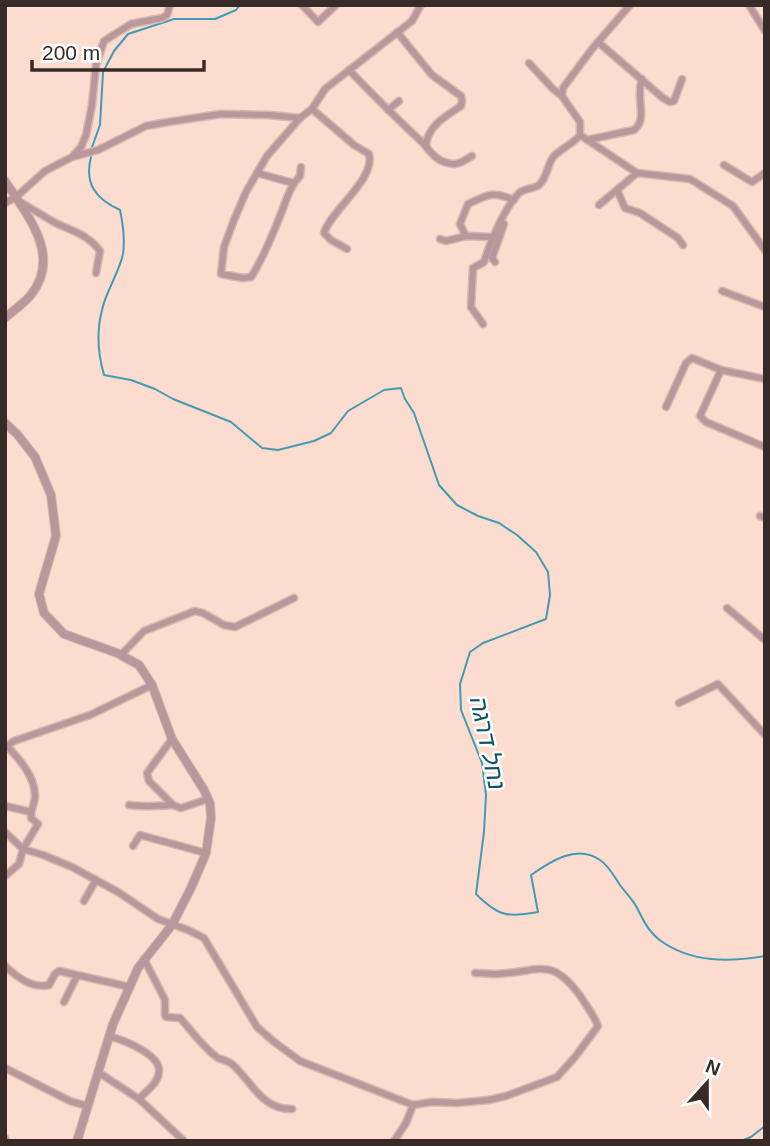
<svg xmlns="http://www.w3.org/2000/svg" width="770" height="1146" font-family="Arial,'Noto Sans Hebrew',sans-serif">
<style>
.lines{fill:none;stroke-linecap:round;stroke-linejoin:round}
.stream{stroke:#429ab4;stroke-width:2}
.minor-casing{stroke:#d6b9ae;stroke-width:9}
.tertiary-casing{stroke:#d6b9ae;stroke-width:10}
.minor{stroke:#ba979b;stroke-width:6}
.tertiary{stroke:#ba979b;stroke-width:8}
.labels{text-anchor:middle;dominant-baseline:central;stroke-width:5;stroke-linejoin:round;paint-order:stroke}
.water-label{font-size:24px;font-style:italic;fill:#0a5668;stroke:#fff}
</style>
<rect width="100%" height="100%" fill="#fddcd0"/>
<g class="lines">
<g class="stream">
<polyline points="91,150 100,125 103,72 114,51 128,34 174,19 215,19 236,10 240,5"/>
<path d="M 91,157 C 84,184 96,199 120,210 C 123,224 125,240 123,254 C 119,273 106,291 102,310 C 96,333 98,354 104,375 L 131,380 L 155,389 L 173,399 L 231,422 L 262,448 L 278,450 L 314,441 L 331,433 L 348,411 L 384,390 L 401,388 L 405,399 L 414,413 L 439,485 L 457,505 L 478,516 L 499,523 L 517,535 L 536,552 L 548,572 L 550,595 L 546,619 L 483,643 L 470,652 L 460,684 L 461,710 L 482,763 L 486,795 L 484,832 L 476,894 C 499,917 507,917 538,912 L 531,875 C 551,861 577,844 600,860 C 609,866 614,876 620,885 C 625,892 632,899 636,906 C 643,919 648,932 661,941 C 692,963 729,962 765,956"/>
<polyline points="741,1141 751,1137 765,1126"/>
</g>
<g class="minor-casing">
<g id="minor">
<polyline points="302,5 318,22 336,5"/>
<polyline points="749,5 765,31"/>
<path d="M 397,32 L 432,75 L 461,96 L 462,101 L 461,106 C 446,116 427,126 426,146"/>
<polyline points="598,42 663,98 670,102 674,101 682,79"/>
<polyline points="529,63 553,89 562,96"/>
<path d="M 349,70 C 373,95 397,119 423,143 C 430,151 436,161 448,163 C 458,166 463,161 472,156"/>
<path d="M 312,109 L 354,145 L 369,154 C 376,179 331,210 324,233 L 331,240 L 347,249"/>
<polyline points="388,110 399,101"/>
<path d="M 300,118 L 267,156 L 246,192 L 234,220 L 224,247 L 221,274 L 243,278 L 251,277 C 263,259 272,236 280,216 C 286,202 289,187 300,176 L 301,167"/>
<polyline points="580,135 637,173 690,179 733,206 765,250"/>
<path d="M 587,140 L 634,130 C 646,120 639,106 640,91 C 640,87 641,83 642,79"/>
<polyline points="72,157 98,150 146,126 168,122 221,114 269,115 300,118 312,109 325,89 412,21 421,5"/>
<polyline points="724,165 752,182 765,173"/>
<polyline points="257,173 293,183"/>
<polyline points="617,190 625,208 640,213 678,238 683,245"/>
<polyline points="5,203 16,197 45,171 72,157 81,147 86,135 92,105 96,65 104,41 131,24 162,18 167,15 170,5"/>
<path d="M 22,203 C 32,209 42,215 52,221 C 70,231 87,233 100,251 L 96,273"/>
<polyline points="599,205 637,173"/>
<path d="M 466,236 L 460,224 L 468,204 C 489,194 493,191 514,200"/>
<polyline points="440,239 446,241 466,236 493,237"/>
<polyline points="495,262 492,258 504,224"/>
<polyline points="722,291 765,307"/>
<path d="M 483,324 L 471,307 L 473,268 L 484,262 C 490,242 505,207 519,193 C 525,188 534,189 539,185 C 548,177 547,164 554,156 C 562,148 573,144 580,135 L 580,122 L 562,96 L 563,88 L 592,49 L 630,5"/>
<polyline points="721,370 700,416 706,422 765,447"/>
<polyline points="666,407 686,363 692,358 721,370 765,379"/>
<polyline points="760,516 765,518"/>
<polyline points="727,608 765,640"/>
<polyline points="121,655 144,631 195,611 203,613 224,625 235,627 294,598"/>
<polyline points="679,703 718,684 765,735"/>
<polyline points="172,739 147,773 149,781 173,805 181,808 208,799"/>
<path d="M 129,805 C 142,807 160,806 173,805"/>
<polyline points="5,806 31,812"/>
<path d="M 5,832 L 23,849 L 43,855 L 72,867 L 118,892 L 158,919 L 188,930 L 204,938 L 257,1027 L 273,1041 L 300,1061 L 413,1105 L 432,1102 L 457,1103 L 489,1100 L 506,1096 L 557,1077 L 575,1057 L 598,1026 C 594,1015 587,1007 581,997 C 551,955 539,972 497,974 C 490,974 482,973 475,973"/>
<polyline points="133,846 140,835 206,853"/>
<path d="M 5,876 L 19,864 L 23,849 L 38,824 L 31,818 C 30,810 35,804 35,796 C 35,776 19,759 7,746 L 14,741 L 90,715 L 152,685"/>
<polyline points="84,901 96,880"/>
<path d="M 144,959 L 165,1000 L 165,1015 L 166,1017 L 180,1018 C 192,1031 203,1048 218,1058 C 223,1060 229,1061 233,1065 C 252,1082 262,1110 292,1109"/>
<path d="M 5,966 C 17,977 32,989 49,985 L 55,974 L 59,971 L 130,987"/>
<polyline points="64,1002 77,976"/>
<path d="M 109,1036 C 123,1040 160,1054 159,1071 C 159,1083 146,1091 139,1099"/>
<polyline points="5,1068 70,1101 87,1106"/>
<polyline points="98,1072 139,1099 184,1141"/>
<polyline points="5,1138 6,1141"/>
<polyline points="394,1141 406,1123 413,1105"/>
</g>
</g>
<g class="tertiary-casing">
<g id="tertiary">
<path d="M 5,181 C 27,215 63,256 30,296 C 23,304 13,311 5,318"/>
<polyline points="5,423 17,434 35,457 51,495 56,536 39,594 44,613 64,634 117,653 139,665 152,685 172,739 204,790 210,803 211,818 206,853 191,888 172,925 138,968 113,1024 77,1141"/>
</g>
</g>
<use href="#minor" class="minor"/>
<use href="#tertiary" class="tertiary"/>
</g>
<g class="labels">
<g class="water-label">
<text transform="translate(488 743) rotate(78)">נחל דרגה</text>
</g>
</g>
<rect width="770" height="1146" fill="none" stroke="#382b27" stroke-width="14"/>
<g transform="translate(707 1083) rotate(21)" stroke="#ffffff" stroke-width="5" paint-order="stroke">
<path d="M0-5L12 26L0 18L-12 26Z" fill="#382b27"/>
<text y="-10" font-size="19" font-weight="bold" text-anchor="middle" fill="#382b27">N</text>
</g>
<path d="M32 60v10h172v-10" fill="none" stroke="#382b27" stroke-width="3.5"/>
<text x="42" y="60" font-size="21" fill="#382b27" stroke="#ffffff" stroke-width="5" paint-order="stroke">200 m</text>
</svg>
